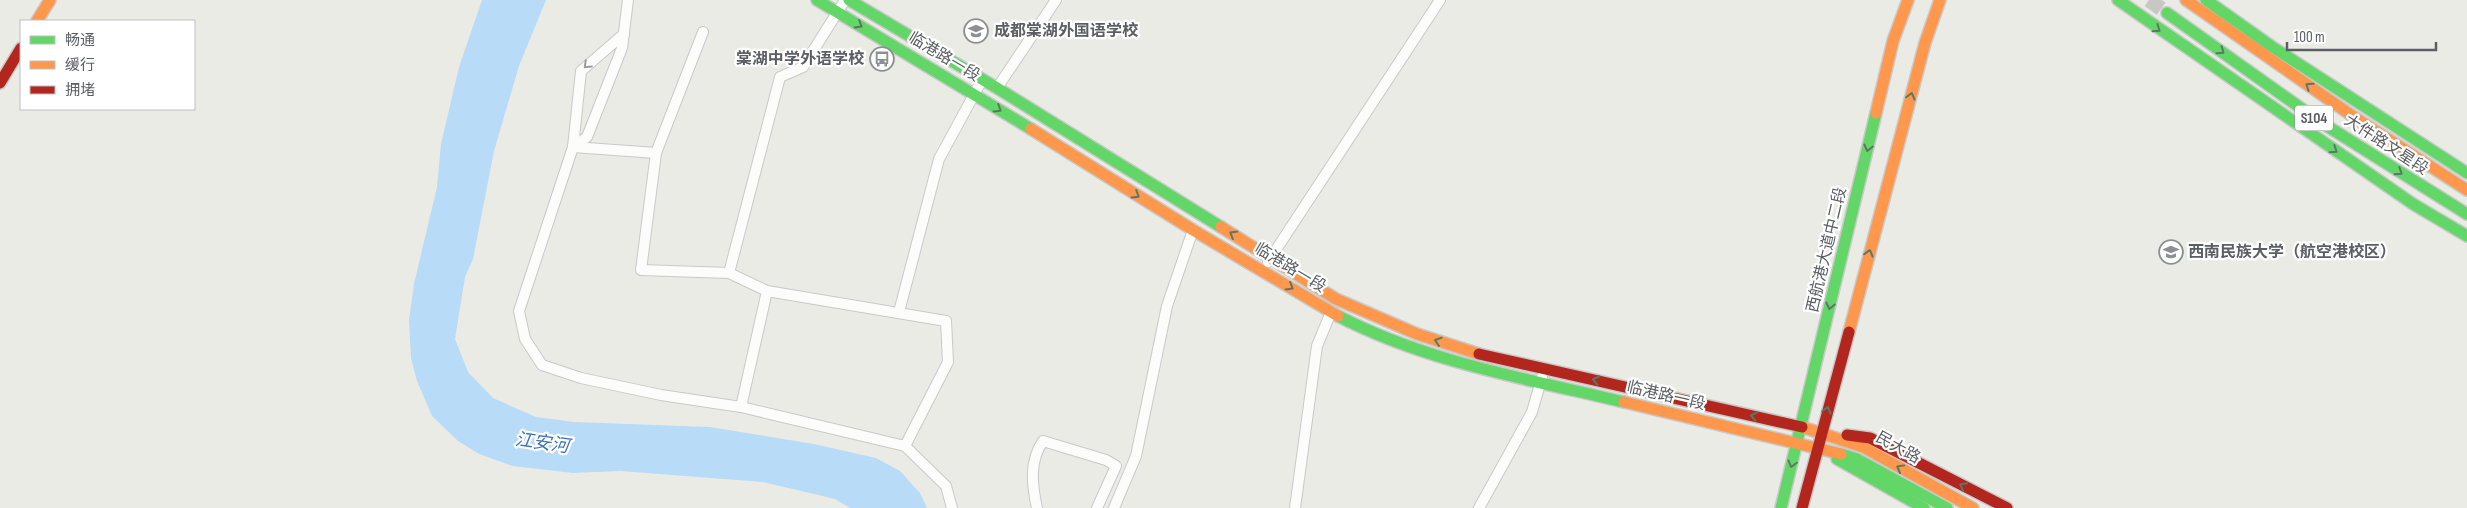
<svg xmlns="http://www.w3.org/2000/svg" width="2467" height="508" font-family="'Sofia Sans Condensed','Noto Sans SC',sans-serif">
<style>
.water{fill:#b8dbf8}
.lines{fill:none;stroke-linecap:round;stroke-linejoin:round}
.primary-tunnel{stroke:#c7c8c6;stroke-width:15;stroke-dasharray:15 8;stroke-linecap:butt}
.street-casing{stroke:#c8c9c8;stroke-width:12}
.fast-casing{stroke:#c9c9c9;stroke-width:14}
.slow-casing{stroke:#c9c9c9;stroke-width:14}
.jam-casing{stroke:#c9c9c9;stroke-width:14}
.street{stroke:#fcfcfb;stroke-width:10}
.fast{stroke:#63d668;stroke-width:11}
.slow{stroke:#ff974d;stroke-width:11}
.jam{stroke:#b3261e;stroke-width:11}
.oneway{stroke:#5d7765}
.oneway2{stroke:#9b9ea0}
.labels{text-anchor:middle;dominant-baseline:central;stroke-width:4.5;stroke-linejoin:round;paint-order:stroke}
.shield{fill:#fff;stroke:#8c8f92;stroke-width:1}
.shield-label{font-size:15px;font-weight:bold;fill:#5b5f64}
.poi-label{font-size:16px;font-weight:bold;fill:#5b5f64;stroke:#fff;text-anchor:start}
.street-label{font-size:16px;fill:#5b5f64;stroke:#fff}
.water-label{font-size:18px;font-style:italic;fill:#3d74b3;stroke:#fff}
</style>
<rect width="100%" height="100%" fill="#ebebe6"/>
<polygon class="water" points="482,0 546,0 519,66 494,151 473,259 465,277 455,339 468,372 493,398 536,417 574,422 710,427 814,444 876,458 900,471 920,493 927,508 850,508 835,499 763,482 620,471 573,473 513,466 479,454 458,441 432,416 417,381 411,358 409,320 414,284 437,187 441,144 459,67"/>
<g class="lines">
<polyline class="primary-tunnel" points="2149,0 2167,13"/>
<g class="street-casing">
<g id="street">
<polyline points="703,32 656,153 641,270 729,273 767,291 946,321 948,362 905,446"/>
<polyline points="624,34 581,71 573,147 519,311 525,339 542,365 581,378 661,395 741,407 905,446 946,486 952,508"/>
<polyline points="997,88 1056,0"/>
<polyline points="573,147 587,137 622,48 628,0"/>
<polyline points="573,147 656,153"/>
<polyline points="1268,262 1440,0"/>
<polyline points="729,273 780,77 803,67 845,0"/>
<polyline points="899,312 939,159 982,80"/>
<polyline points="741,407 767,291"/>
<path d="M 1037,508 C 1032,485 1029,461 1043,441 L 1106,460 L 1116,466 L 1097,508"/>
<polyline points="1114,508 1136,456 1167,306 1193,230"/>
<polyline points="1295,508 1317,346 1331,312"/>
<polyline points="1479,508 1532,412 1542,377"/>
</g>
</g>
<g class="fast-casing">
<g id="fast">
<polyline points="817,0 1031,129"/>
<polyline points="849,0 997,88 1221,227"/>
<polyline points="2118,0 2413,204 2467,236"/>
<polyline points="2206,0 2271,46 2467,173"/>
<polyline points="2167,13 2319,121 2467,214"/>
<path d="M 1338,316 C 1427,362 1527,379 1624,402"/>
<polyline points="1841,454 1857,459 1947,508"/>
<polyline points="1837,459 1924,508"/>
<polyline points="1781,508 1876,113"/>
</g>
</g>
<g class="slow-casing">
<g id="slow">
<polyline points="2186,0 2351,115 2467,190"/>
<polyline points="37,21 50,0"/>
<polyline points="1876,113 1893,41 1908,0"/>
<polyline points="1031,129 1193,230 1338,316"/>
<polyline points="1221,227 1336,299 1417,334 1479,354"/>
<polyline points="1849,332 1925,43 1940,0"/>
<polyline points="1624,402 1841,454"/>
<polyline points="1802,427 1863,447 1973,508"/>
</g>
</g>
<g class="jam-casing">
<g id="jam">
<polyline points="0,83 21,48"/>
<polyline points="1479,354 1802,427"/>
<polyline points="1847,435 1870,438 2007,508"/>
<polyline points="1802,508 1849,332"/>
</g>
</g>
<use href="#street" class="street"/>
<use href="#fast" class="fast"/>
<use href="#slow" class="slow"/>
<use href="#jam" class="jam"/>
</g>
<defs><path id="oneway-chevron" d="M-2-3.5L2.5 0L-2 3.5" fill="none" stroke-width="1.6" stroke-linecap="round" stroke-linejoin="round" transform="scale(1.25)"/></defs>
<g class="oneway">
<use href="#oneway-chevron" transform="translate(859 25) rotate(31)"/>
<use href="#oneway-chevron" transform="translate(2157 29) rotate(34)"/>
<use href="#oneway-chevron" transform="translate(2221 51) rotate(35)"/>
<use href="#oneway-chevron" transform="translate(2309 86) rotate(-145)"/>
<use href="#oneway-chevron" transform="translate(1911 96) rotate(-75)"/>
<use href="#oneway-chevron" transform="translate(998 109) rotate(32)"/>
<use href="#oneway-chevron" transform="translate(1868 148) rotate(103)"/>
<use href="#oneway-chevron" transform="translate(2334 150) rotate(34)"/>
<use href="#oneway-chevron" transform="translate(2399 172) rotate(33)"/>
<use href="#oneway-chevron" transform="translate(1136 195) rotate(32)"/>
<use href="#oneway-chevron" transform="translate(1233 234) rotate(-149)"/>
<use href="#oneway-chevron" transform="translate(1869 253) rotate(-75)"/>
<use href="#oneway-chevron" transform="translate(1290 287) rotate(31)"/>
<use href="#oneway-chevron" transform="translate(1830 306) rotate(103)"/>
<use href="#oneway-chevron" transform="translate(1438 341) rotate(-161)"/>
<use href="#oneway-chevron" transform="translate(1596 380) rotate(-167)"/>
<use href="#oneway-chevron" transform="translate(1827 410) rotate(-75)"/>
<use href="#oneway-chevron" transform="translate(1754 416) rotate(-167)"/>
<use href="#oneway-chevron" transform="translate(1792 464) rotate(105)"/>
<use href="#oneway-chevron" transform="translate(1900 468) rotate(-151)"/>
<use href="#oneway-chevron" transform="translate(1963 486) rotate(-153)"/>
</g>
<use class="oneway2" href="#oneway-chevron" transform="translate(587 65) rotate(136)"/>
<defs>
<g id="school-ring" transform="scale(1.25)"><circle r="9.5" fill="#fff" stroke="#8d9092" stroke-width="1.5"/><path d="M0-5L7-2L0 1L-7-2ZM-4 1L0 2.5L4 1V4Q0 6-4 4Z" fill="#8d9092"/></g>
<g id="bus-ring" transform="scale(1.25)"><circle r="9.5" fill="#fff" stroke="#8d9092" stroke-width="1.5"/><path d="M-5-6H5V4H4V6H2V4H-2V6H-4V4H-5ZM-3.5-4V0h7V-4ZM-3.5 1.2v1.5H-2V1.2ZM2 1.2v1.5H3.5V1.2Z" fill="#8d9092"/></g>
<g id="university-ring" transform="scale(1.25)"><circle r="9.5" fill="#fff" stroke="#8d9092" stroke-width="1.5"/><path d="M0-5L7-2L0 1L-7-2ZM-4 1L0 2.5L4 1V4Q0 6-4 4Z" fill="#8d9092"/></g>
</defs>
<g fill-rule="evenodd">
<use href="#school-ring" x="976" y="31"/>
<use href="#bus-ring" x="882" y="59"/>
<use href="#university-ring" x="2171" y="252"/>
</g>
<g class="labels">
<rect class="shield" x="2295" y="105.5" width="38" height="25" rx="4"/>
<g class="shield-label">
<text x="2314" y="118">S104</text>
</g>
<g class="poi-label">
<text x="994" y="31">成都棠湖外国语学校</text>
<text x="864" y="59" text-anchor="end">棠湖中学外语学校</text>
<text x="2188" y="252">西南民族大学（航空港校区）</text>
</g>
<g class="street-label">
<text transform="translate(944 57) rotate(31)">临港路一段</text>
<text transform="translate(2386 145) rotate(33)">大件路文星段</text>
<text transform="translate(1827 250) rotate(-77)">西航港大道中二段</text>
<text transform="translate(1290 268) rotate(31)">临港路一段</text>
<text transform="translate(1666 396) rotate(13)">临港路一段</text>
<text transform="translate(1898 448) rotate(29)">民大路</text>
</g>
<g class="water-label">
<text transform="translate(542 443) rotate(8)">江安河</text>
</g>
</g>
<rect x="20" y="20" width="175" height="90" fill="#ffffff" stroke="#bdbfc1"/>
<rect x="30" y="36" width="25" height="8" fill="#63d668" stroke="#bdbfc1"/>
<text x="65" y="45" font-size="15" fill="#5b5f64">畅通</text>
<rect x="30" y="61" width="25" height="8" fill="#ff974d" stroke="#bdbfc1"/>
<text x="65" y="70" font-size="15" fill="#5b5f64">缓行</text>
<rect x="30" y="86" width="25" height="8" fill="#b3261e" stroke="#bdbfc1"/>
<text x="65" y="95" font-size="15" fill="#5b5f64">拥堵</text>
<path d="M2287 42v8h149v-8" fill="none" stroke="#5b5f64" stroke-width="2.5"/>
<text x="2294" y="42" font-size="15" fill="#5b5f64" stroke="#ffffff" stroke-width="4" paint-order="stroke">100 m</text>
</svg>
